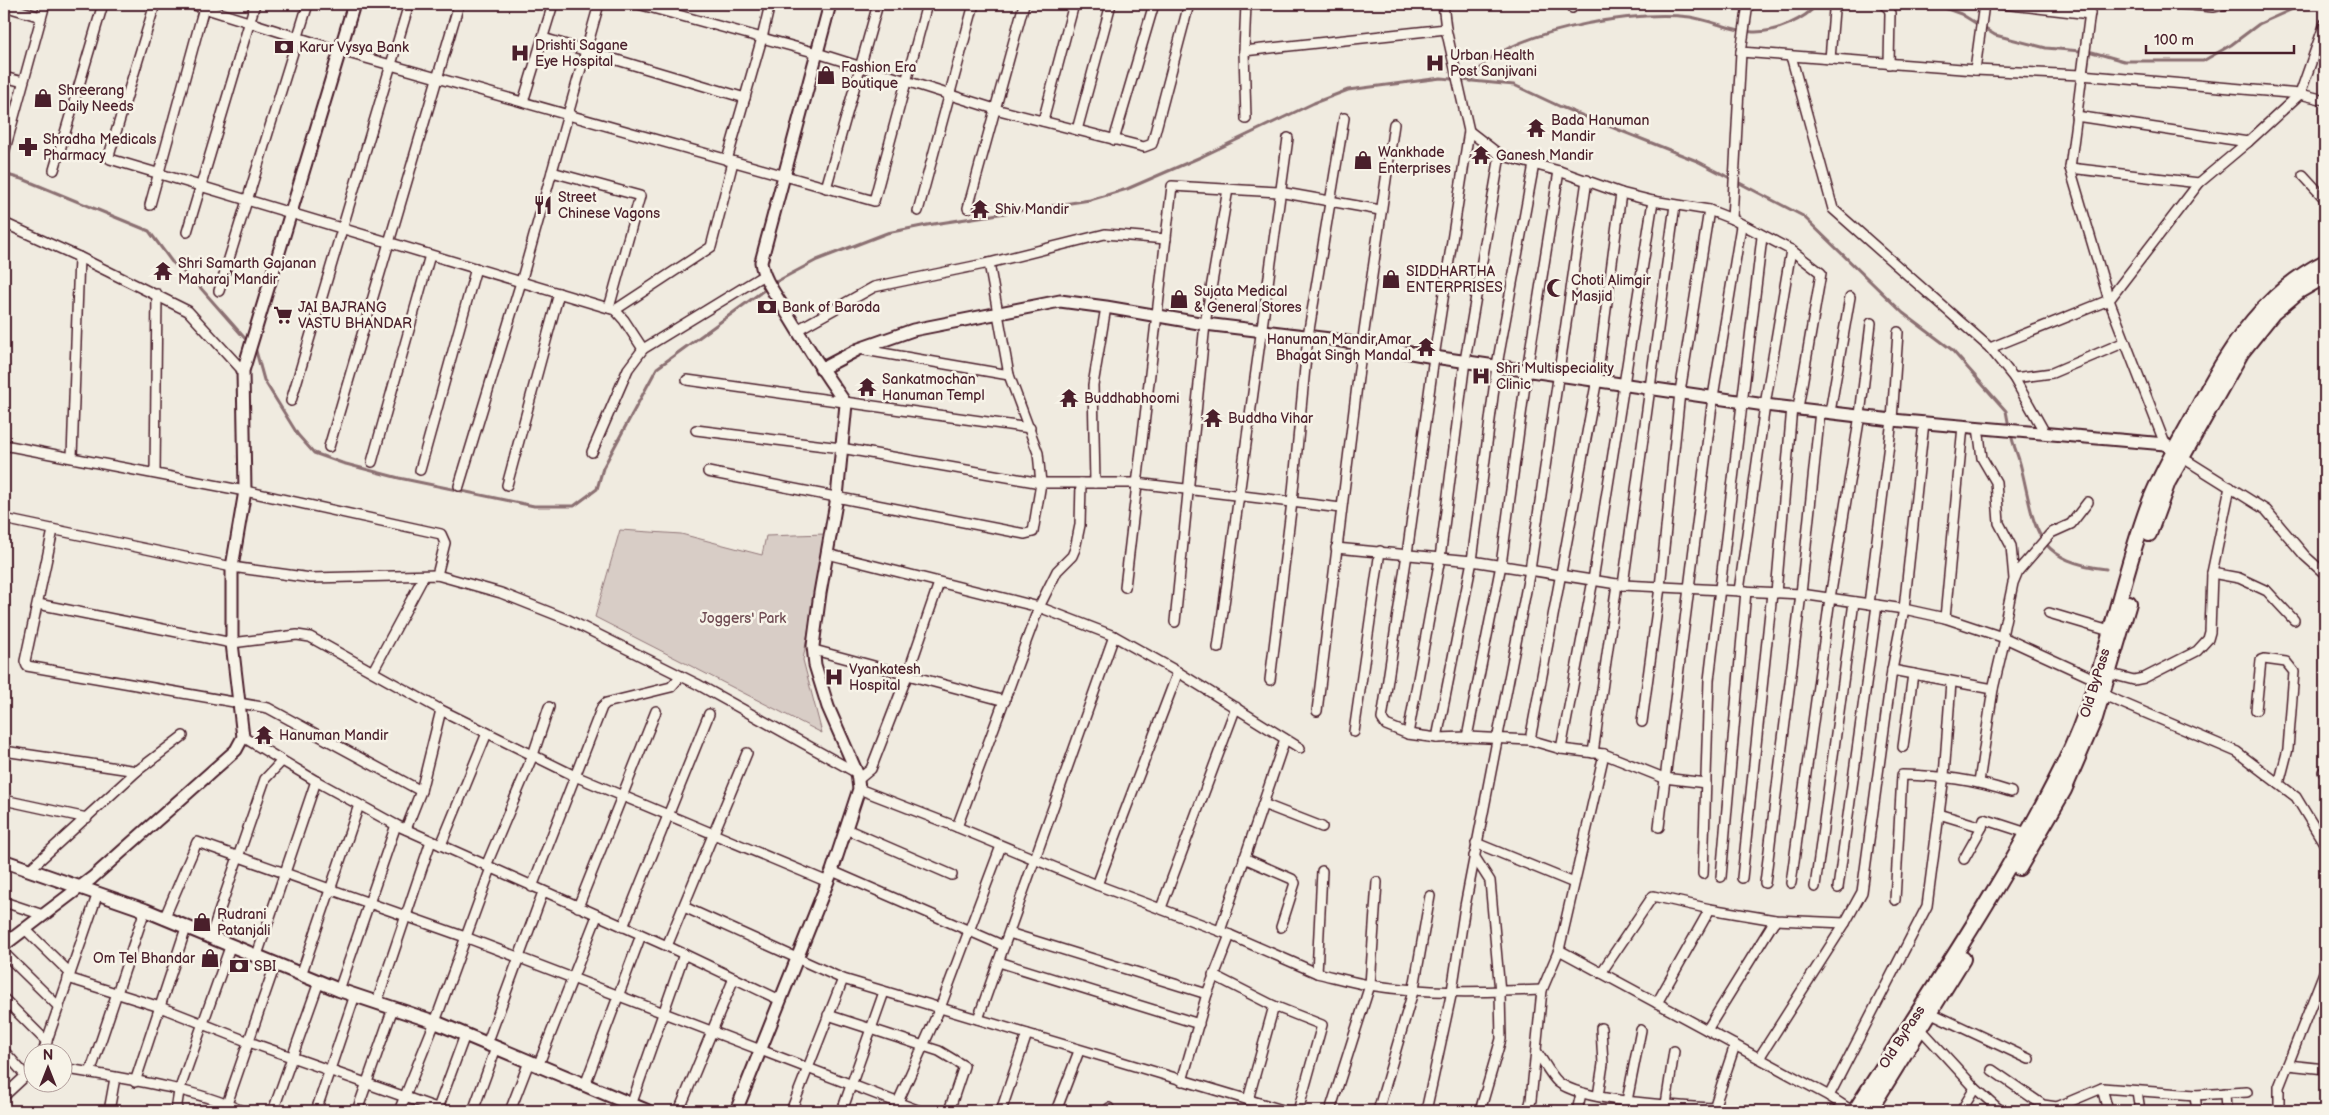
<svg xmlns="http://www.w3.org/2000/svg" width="2329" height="1115" font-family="'Balsamiq Sans',sans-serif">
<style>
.green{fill:#d8cdc6;stroke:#917678}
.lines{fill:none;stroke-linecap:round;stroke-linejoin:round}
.stream{stroke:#8b6f72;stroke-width:3}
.minor-casing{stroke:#4a1f2b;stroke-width:12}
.tertiary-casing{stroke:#4a1f2b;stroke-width:15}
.secondary-casing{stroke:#4a1f2b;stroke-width:16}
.primary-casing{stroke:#4a1f2b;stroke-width:18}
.minor{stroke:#f7f3e8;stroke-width:9}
.tertiary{stroke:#f7f3e8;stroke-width:11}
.secondary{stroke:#f7f3e8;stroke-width:12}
.primary{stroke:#f7f3e8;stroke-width:14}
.labels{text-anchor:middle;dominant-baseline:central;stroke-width:5;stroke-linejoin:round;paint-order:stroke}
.poi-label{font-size:14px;fill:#4a1f2b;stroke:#f7f3e8;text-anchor:start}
.park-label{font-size:14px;fill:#6e4a52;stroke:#f7f3e8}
.street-label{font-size:14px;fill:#4a1f2b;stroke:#f7f3e8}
</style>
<rect width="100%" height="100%" fill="#f0ebe0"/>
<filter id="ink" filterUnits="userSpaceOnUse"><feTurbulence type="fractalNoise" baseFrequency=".02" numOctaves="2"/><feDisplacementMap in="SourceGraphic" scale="10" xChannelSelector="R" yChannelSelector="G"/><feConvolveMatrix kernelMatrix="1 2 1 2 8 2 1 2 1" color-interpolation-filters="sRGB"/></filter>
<g filter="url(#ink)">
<polygon class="green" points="620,530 681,534 762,555 766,536 825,534 803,660 822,733 595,617"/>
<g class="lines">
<g class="stream">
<polyline points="1934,4 1961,14 1995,35 2046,48 2092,52 2124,61 2203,61 2231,45 2259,24 2304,4"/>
<path d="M 1471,81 C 1477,74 1483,63 1491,58 C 1538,27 1635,11 1690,17 C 1711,20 1731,31 1753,32 C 1773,33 1805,20 1817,4"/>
<polyline points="4,174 25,180 149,231 172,262 198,285 249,343"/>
<polyline points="772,284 817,260 887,233 927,225 1090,200 1127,189 1203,156 1314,103 1348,90 1441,78 1514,85 1561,107 1697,161 1803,216 1903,313 1951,349 2006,411 2009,427"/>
<polyline points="253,347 256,351 264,380 298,435 314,453 342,463 399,478 534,506 574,506 597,489 603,468 657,368 767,288"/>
<path d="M 2011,434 C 2013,445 2018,455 2021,467 C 2036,528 2032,560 2106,569"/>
</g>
<g class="minor-casing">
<g id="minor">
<polyline points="155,4 113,142 109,156 110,159 615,310 624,320 643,349 764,275"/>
<polyline points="191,4 341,51 874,201 927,4"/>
<polyline points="638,4 817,53 995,109 1144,147 1152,144 1189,4"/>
<polyline points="1443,4 1446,29 1469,131 1434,357 1407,554 1382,719 1386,725 1408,734 1437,738 1467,737 1530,740 1561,749 1604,754 1664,778 1706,783"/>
<polyline points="1883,4 1889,9 1890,13 1889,64"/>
<polyline points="2002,4 2090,14"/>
<polyline points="2091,4 2070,168 2109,300 2165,444"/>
<polyline points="2180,4 2213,7 2228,4"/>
<polyline points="4,6 41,17"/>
<polyline points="1572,8 1573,4"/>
<polyline points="543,38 745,98"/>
<polyline points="1244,51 1446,29"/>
<polyline points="1741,52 1975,70 2081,75 2300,94 2325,100"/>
<polyline points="1791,56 1833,209 1990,348 2014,378 2045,433"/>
<polyline points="1830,59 1834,10 1838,4"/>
<polyline points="1975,70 1984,4"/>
<polyline points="4,77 23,82"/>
<polyline points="523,102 553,4"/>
<polyline points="2076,116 2248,142"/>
<polyline points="1246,119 1244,51 1246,4"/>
<polyline points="1043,121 1074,4"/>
<polyline points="1077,130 1111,4"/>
<polyline points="1469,131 1500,155 1559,171 1621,193 1653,201 1709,210 1732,219 1791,250 1821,273 1798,408"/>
<polyline points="1114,140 1154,4"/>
<polyline points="4,153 45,4"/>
<polyline points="727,160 762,38 770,4"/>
<polyline points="2070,168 2199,183"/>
<polyline points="54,170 103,4"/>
<polyline points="552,172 640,196 609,308"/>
<polyline points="2303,175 2325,199"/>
<polyline points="826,188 878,4"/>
<polyline points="150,205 205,4"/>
<polyline points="968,208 1024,4"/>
<polyline points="918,211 974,4"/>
<polyline points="1732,219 1741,52 1748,4"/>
<polyline points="4,223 79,257 188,311 243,371"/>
<polyline points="187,232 255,4"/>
<polyline points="219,291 308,4"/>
<polyline points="615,310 711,247 733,162"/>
<polyline points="797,330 874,287 989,263 1105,234 1166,239"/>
<polyline points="1990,348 2109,300 2199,183 2248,142 2300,94 2325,23"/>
<polyline points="859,349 1009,375"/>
<polyline points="2014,378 2052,373 2125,342"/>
<polyline points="687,380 1030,428"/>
<polyline points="291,401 409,4"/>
<polyline points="1830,412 1850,297"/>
<polyline points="1978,427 1982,458 1996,482 1999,523 2011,546 2014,579"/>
<polyline points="696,430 841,448 1041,483 1136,483 1341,508"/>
<polyline points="4,445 245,491 441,534 445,543 437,575"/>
<polyline points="329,447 459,4"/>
<polyline points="592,452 628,369 643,349"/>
<polyline points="72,457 79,257"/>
<polyline points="2183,458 2266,510 2305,556 2325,574"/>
<polyline points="372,462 430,255"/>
<polyline points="420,470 476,268"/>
<polyline points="708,472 1025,534 1033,532 1041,483 1038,453 1009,375 989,263"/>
<polyline points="155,473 157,294"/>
<polyline points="1095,483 1093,385 1106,307"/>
<polyline points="507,485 559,293"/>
<polyline points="459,486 521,282 599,4"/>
<polyline points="4,519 232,567 311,578 437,575 501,593 569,620 697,684 857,773"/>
<polyline points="53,530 25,661 27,666 268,708 421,791"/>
<polyline points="1336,548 1472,561 1623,585 1801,594 1904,609 1945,618 2005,638 2101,682"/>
<polyline points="827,554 1039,607 1114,636 1178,672 1300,748"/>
<polyline points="2212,573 2239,578 2267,591 2294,620"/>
<polyline points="1623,585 1675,205"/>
<polyline points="1125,587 1172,186 1279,192 1380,210"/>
<polyline points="1739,591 1765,405 1791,250"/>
<polyline points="1776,593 1792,407"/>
<polyline points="38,604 232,643 297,635 310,637 441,710 575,776 828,882"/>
<polyline points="1869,604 1892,420 1898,332"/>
<polyline points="2049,613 2113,632"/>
<polyline points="1945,618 1963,426"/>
<polyline points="1175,622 1205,324 1228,189"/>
<polyline points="2002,636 2013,583 2018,571 2051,533 2071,524 2088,502"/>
<polyline points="1218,648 1288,138"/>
<polyline points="814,650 1005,701"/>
<polyline points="1892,670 1993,689"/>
<polyline points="373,671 424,576"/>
<polyline points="2103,672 2134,680 2144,678 2197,651 2208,639 2210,632 2212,573 2230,487"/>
<polyline points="1270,680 1292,502 1308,336 1344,118"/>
<polyline points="2099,693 2237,752 2296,797 2325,845"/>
<polyline points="2256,710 2261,660 2264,659 2286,662 2294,672 2288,749 2279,784"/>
<polyline points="1317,711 1362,345 1394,124"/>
<polyline points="1642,722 1660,587 1680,392 1709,210"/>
<polyline points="1354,732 1380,551"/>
<polyline points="1408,734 1440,558 1465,361 1500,155"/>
<polyline points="243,737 316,781 396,825 667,946 780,1000"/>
<polyline points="1467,737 1501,565 1527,370 1559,171"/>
<polyline points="1437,738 1472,561 1497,365 1534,164"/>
<polyline points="1530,740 1597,379 1621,193"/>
<polyline points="1903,747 1913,674"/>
<polyline points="1561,749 1593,580 1653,201"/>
<polyline points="4,751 137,771"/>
<polyline points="1593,753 1617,584"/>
<polyline points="2323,772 2325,772"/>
<polyline points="859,779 871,769 907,676 939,583"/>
<polyline points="1979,782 1993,689 2005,638"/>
<polyline points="859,789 957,827 1097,885 1230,935 1317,973 1322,871"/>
<polyline points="4,800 87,818"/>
<polyline points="1263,804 1322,827"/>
<polyline points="1939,814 1982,827"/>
<polyline points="957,827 1039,607 1057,571 1072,556 1075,549 1080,525 1081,483"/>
<polyline points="1659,827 1713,397 1741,226"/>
<polyline points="406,829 421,791 441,710"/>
<polyline points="846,829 952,875"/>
<polyline points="1476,843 1574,883"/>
<polyline points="441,845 487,733"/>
<polyline points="1474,856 1490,881 1500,992 1501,1039 1480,1111"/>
<polyline points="1244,858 1292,879 1295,883 1281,927"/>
<polyline points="1964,859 1982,827 1984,819 2027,833"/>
<polyline points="486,866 533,755 549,707"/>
<polyline points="30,869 137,771 183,736"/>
<polyline points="832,871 1004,946"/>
<polyline points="1703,874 1709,680 1762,237"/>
<polyline points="1721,877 1746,591"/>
<polyline points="1742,878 1772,593"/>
<polyline points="1765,883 1801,594 1820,411"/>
<polyline points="1791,883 1830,598 1860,415 1871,323"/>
<polyline points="1097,885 1178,672"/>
<polyline points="532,887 602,707 606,703 671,687 680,677"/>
<polyline points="1815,887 1854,602"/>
<polyline points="1838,888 1877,605"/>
<path d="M 1895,900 L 1902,775 C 1943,776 1971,779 2011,792"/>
<polyline points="4,902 43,915"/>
<polyline points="578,907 656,711"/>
<polyline points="684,907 843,979 1286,1111"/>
<polyline points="1161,908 1236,707"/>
<polyline points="164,919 197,842 465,937 920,1111"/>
<polyline points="623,927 709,714"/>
<polyline points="25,929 70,973"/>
<polyline points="1220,931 1285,739"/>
<polyline points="1009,933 1207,994"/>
<polyline points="210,938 265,779 282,761"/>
<polyline points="667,946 747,753"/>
<polyline points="1559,950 1829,1096 1852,1111"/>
<polyline points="4,953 59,1007"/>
<polyline points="256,958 316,781"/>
<polyline points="999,962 1199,1024"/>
<path d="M 1317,973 C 1334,977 1351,982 1369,985 C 1425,994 1485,992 1542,990"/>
<polyline points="1601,973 1653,896 1710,909 1775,920 1845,923"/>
<polyline points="301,975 359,805"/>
<polyline points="1213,975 1274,1006 1322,1025 1298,1111"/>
<polyline points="68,978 160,1007 249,1042 445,1111"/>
<polyline points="339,990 396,825"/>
<polyline points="4,999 47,1042"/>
<polyline points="377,1002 431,841"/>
<polyline points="1657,1003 1710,909"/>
<polyline points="1925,1010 2029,1059"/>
<polyline points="828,1015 939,1051 964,1066 949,1111"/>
<polyline points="978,1019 1114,636"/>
<polyline points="1918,1026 1975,1088 2001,1111"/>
<polyline points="1707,1030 1775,920"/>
<polyline points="487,1044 543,892"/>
<polyline points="4,1051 26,1076"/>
<path d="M 1536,1051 C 1543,1060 1550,1075 1558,1082 C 1588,1106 1708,1106 1751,1111"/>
<polyline points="43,1052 98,893"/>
<polyline points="1759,1058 1845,923 1862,892 1892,670 1904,609 1924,422"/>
<polyline points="2288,1065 2325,1069"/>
<polyline points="538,1066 597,916"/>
<path d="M 62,1068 C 119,1078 191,1087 242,1111"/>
<polyline points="1992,1070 2043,1105 2057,1107 2102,1088 2195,1095 2247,1092"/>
<polyline points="90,1073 145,910"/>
<polyline points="1182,1081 1207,994 1230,935"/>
<polyline points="135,1082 186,928"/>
<polyline points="585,1085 641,935"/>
<polyline points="2102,1088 2108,1111"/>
<polyline points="2137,1091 2140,1111"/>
<polyline points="2225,1093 2226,1111"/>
<polyline points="2195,1095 2197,1111"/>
<polyline points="4,1096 32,1070"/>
<polyline points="1598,1096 1603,1064 1601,1028"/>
<polyline points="1829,1096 1927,906 1944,776 1951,682"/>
<polyline points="1248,1100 1274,1006"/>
<polyline points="227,1104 275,965"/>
<polyline points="109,1111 115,1078"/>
<polyline points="176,1111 179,1091 230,947"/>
<polyline points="273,1111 319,982"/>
<polyline points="316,1111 355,995"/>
<polyline points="357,1111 393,1008"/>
<polyline points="399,1111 435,1022 491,868"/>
<polyline points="437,1111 465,1035"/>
<polyline points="473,1111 496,1048"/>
<polyline points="510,1111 529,1062"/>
<polyline points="629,1111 684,954"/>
<polyline points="679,1111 734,978"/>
<polyline points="791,1111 843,979"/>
<polyline points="842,1111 884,992"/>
<polyline points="894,1111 940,1008 1001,846"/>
<polyline points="1001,1111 1027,1034"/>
<polyline points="1056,1111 1079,1051"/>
<polyline points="1108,1111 1109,1108"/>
<polyline points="1330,1111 1370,985 1377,882"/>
<polyline points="1378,1111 1414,988 1430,896"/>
<polyline points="1426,1111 1452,991 1465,906 1530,570 1587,180"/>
<polyline points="1528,1111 1531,1100 1542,990 1559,950 1604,754"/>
<polyline points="1577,1111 1581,1094"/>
<polyline points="1625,1111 1641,1030"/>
<polyline points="1665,1111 1674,1051"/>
<polyline points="1713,1111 1735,1045"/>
<polyline points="1961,1111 1975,1088"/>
<polyline points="2279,1111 2279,1087 2325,970"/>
</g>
</g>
<g class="tertiary-casing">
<g id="tertiary">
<polyline points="821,369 859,349 913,330 1060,301 1106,307 1205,324 1330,339 1434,357 1765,405 1892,420 2165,444 2179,455"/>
<polyline points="4,945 92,878 236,750 243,737 232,643 232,567 245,491 243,371 354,4"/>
<path d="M 736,1111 L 832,871 L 859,789 L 857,773 L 828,707 L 815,665 L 813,646 L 820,593 L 837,497 L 846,404 C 824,373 804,342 785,310 C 776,295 763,279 761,262 L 830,4"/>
</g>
</g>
<g class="secondary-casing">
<polyline id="secondary" points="4,861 145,910 339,990 435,1022 647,1111"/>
</g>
<g class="primary-casing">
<g id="primary">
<polyline points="2149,534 2168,482 2241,353 2273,313 2299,291 2325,276"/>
<polyline points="2019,868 2064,790 2095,718 2129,603"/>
<path d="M 1855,1111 C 1927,997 2004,885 2064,764 C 2105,681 2117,587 2150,501 C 2164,465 2185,433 2202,400 C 2232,343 2267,291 2325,262"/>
<polyline points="1869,1111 1963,959"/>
</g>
</g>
<use href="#minor" class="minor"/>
<use href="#tertiary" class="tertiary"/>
<use href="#secondary" class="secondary"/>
<use href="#primary" class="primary"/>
</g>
</g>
<defs>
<g id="bank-bare" transform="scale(1.5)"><path d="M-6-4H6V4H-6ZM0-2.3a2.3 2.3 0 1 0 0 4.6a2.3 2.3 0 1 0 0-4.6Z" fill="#4a1f2b" stroke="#f7f3e8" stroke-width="2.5" paint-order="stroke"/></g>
<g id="hospital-bare" transform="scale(1.5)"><path d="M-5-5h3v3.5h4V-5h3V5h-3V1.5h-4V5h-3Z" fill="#4a1f2b" stroke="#f7f3e8" stroke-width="2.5" paint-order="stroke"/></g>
<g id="shop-bare" transform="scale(1.5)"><path d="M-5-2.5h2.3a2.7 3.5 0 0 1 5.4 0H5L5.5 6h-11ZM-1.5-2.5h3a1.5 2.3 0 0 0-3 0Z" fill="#4a1f2b" stroke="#f7f3e8" stroke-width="2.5" paint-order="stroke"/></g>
<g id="temple-bare" transform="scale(1.5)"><path d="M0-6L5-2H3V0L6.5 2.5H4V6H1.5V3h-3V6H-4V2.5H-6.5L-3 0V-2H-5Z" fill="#4a1f2b" stroke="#f7f3e8" stroke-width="2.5" paint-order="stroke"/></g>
<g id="pharmacy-bare" transform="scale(1.5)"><path d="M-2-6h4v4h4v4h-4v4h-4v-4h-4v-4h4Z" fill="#4a1f2b" stroke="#f7f3e8" stroke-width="2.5" paint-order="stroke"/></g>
<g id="restaurant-bare" transform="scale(1.5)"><path d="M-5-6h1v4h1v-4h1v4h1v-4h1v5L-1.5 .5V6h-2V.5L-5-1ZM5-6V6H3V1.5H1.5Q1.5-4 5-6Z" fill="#4a1f2b" stroke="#f7f3e8" stroke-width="2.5" paint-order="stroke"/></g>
<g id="mosque-bare" transform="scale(1.5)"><path d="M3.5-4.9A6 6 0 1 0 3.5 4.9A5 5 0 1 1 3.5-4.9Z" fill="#4a1f2b" stroke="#f7f3e8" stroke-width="2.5" paint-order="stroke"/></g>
<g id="supermarket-bare" transform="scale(1.5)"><path d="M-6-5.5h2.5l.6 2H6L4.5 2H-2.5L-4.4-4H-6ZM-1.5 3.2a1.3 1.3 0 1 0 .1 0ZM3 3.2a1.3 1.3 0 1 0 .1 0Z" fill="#4a1f2b" stroke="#f7f3e8" stroke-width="2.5" paint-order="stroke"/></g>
</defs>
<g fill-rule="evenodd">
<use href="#bank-bare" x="284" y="47"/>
<use href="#hospital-bare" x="520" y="53"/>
<use href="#hospital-bare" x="1435" y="63"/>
<use href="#shop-bare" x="826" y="75"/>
<use href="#shop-bare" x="43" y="98"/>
<use href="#temple-bare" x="1536" y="128"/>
<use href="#pharmacy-bare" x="28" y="147"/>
<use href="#temple-bare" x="1481" y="155"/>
<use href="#shop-bare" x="1363" y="160"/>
<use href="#restaurant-bare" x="543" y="205"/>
<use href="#temple-bare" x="980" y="209"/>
<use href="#temple-bare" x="163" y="271"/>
<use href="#shop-bare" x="1391" y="279"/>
<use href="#mosque-bare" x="1556" y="288"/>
<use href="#shop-bare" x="1179" y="299"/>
<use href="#bank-bare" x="767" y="307"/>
<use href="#supermarket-bare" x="283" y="315"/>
<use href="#temple-bare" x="1426" y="347"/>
<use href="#hospital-bare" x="1481" y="376"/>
<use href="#temple-bare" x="867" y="387"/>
<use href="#temple-bare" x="1069" y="398"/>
<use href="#temple-bare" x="1213" y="418"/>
<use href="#hospital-bare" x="834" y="677"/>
<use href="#temple-bare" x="264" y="735"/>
<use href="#shop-bare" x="202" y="922"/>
<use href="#shop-bare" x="210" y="958"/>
<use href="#bank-bare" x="239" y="966"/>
</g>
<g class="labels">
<g class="poi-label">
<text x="535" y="45">Drishti Sagane<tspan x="535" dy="16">Eye Hospital</tspan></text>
<text x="299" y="47">Karur Vysya Bank</text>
<text x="1450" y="55">Urban Health<tspan x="1450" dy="16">Post Sanjivani</tspan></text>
<text x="841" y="67">Fashion Era<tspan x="841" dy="16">Boutique</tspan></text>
<text x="58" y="90">Shreerang<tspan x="58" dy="16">Daily Needs</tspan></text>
<text x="1551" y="120">Bada Hanuman<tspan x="1551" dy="16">Mandir</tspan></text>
<text x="43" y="139">Shradha Medicals<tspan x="43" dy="16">Pharmacy</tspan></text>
<text x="1378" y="152">Wankhade<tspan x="1378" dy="16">Enterprises</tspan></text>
<text x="1496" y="155">Ganesh Mandir</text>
<text x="558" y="197">Street<tspan x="558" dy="16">Chinese Vagons</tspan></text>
<text x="995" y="209">Shiv Mandir</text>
<text x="178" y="263">Shri Samarth Gajanan<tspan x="178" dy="16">Maharaj Mandir</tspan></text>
<text x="1406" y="271">SIDDHARTHA<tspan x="1406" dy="16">ENTERPRISES</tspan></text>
<text x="1571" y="280">Choti Alimgir<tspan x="1571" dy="16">Masjid</tspan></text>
<text x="1194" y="291">Sujata Medical<tspan x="1194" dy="16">&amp; General Stores</tspan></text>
<text x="298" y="307">JAI BAJRANG<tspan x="298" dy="16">VASTU BHANDAR</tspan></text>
<text x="782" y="307">Bank of Baroda</text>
<text x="1411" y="339" text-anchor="end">Hanuman Mandir,Amar<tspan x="1411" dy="16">Bhagat Singh Mandal</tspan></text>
<text x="1496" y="368">Shri Multispeciality<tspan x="1496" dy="16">Clinic</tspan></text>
<text x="882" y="379">Sankatmochan<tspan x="882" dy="16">Hanuman Templ</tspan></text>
<text x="1084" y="398">Buddhabhoomi</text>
<text x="1228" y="418">Buddha Vihar</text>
<text x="849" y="669">Vyankatesh<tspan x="849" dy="16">Hospital</tspan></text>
<text x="279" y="735">Hanuman Mandir</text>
<text x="217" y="914">Rudrani<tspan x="217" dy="16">Patanjali</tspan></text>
<text x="195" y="958" text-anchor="end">Om Tel Bhandar</text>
<text x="254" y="966">SBI</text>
</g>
<g class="park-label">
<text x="743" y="618">Joggers' Park</text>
</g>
<g class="street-label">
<text transform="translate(2095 683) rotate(-73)">Old ByPass</text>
<text transform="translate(1902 1037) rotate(-57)">Old ByPass</text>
</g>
</g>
<rect width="2329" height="1115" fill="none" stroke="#f7f3e8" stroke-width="20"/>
<rect x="10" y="10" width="2309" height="1095" fill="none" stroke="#4a1f2b" stroke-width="2" filter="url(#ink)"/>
<g transform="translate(48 1068)"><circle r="24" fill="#f7f3e8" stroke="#b29e9c"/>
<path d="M0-4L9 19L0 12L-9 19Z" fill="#4a1f2b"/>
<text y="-8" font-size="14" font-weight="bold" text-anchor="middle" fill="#4a1f2b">N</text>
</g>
<path d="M2146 45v8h148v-8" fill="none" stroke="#4a1f2b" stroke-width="2.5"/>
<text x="2154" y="45" font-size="15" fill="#4a1f2b" stroke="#f7f3e8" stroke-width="4" paint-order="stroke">100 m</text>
</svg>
